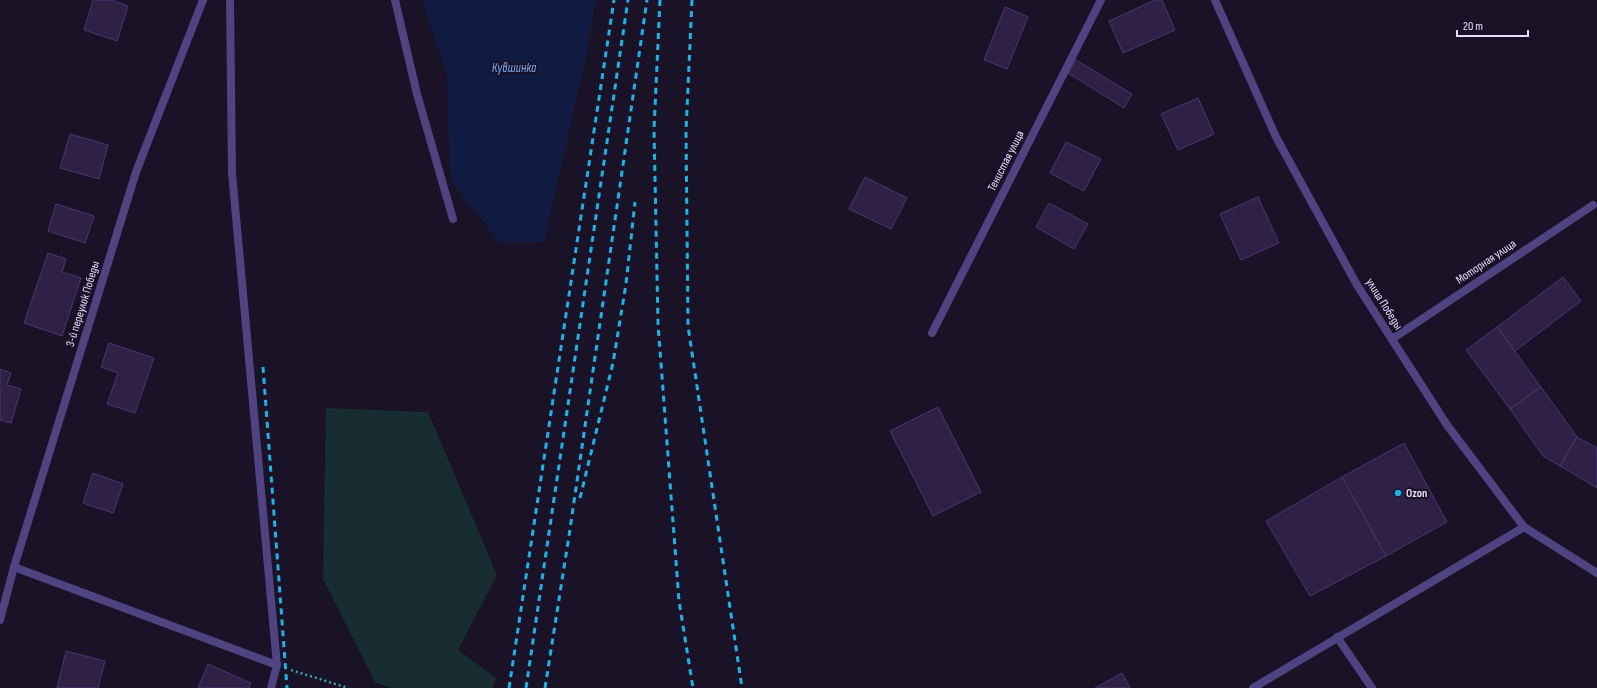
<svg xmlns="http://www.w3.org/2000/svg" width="1597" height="688" font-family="'Sofia Sans Condensed',sans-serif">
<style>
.green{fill:#172d31}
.water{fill:#111b42}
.building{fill:#2f2146;stroke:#4a366f}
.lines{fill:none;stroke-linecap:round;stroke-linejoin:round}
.path{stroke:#3ea3ae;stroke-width:2.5;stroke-dasharray:2 3;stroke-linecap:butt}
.lane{stroke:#4f4381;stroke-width:8}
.street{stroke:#4f4381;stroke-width:8}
.rail{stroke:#1fb2e6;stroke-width:3;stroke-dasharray:6 5;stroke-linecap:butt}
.poi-dot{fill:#1fb2e6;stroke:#1a1327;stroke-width:1.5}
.labels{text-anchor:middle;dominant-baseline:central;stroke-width:4;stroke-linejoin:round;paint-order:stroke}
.street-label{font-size:12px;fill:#e5ddfb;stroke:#1a1327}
.poi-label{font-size:12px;font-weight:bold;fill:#e5ddfb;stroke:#1a1327;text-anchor:start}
.water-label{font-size:13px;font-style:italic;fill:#77a5f0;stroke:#1a1327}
</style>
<rect width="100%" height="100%" fill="#1a1327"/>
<polygon class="green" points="326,408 428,412 497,575 458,650 496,678 493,688 392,688 375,682 323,579"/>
<polygon class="water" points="422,0 596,0 586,58 544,242 500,243 450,180 447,75"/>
<g class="building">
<polygon points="93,0 112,0 128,6 117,41 84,30"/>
<polygon points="1155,0 1162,0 1175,30 1123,53 1109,21"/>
<polygon points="1005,7 1028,17 1007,69 984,60"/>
<polygon points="1076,60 1132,94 1124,108 1068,73"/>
<polygon points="1198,98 1214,134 1178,150 1161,114"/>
<polygon points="70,134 108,145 99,179 60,168"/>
<polygon points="1066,142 1101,159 1084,191 1050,173"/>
<polygon points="865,177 907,198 891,229 849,209"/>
<polygon points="1258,197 1279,243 1241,260 1220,214"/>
<polygon points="1049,203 1088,224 1074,249 1036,227"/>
<polygon points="56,204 94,216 85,243 48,231"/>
<polygon points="48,253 66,259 62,272 81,278 62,336 24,323"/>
<polygon points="1563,277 1581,301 1515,351 1497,327"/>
<polygon points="1497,327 1541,387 1510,409 1466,350"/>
<polygon points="109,343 154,358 135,413 107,404 118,373 101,367"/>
<polygon points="0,369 11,373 7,385 21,389 11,423 0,420"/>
<polygon points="1541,387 1577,437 1560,466 1543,456 1510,409"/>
<polygon points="938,407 981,492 933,516 890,431"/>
<polygon points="1577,437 1597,448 1597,488 1560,466"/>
<polygon points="1404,443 1447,522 1386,556 1342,477"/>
<polygon points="93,473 123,484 113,513 83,503"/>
<polygon points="1342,477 1386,556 1310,596 1266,521"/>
<polygon points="66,651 105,661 98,688 57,688"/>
<polygon points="208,664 251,683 249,688 198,688"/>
<polygon points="1122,673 1130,688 1095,688"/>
</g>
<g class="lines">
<polyline class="path" points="291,670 348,688"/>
<g class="lane">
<polyline points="230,0 232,173 277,665 271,688"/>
<polyline points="395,0 417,94 453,219"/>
<polyline points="1392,339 1593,205"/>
<polyline points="14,567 277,665"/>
<polyline points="1337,637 1372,688"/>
</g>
<g class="street">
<polyline points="1215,0 1276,137 1357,285 1447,425 1524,527 1597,573"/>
<polyline points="932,333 1101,0"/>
<polyline points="0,620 14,567 136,172 203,0"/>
<polyline points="1253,688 1524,527"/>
</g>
<g class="rail">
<polyline points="660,0 654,129 658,324 679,601 693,688"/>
<polyline points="692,0 686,131 688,326 742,688"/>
<polyline points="263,367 287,688"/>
<polyline points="580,498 613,363 626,284 635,202"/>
<polyline points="509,688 614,0"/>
<polyline points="526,688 628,0"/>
<polyline points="545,688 569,536 647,0"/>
</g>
</g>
<circle class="poi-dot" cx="1398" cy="493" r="4"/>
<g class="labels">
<g class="street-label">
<text transform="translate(1006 161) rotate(-63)">Тенистая улица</text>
<text transform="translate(1486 262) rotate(-34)">Моторная улица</text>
<text transform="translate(83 304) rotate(-73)">3-й переулок Победы</text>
<text transform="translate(1384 304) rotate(58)">улица Победы</text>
</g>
<g class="poi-label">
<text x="1406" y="493">Ozon</text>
</g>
<g class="water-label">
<text x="514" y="68">Кувшинка</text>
</g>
</g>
<path d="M1457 30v6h71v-6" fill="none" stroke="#e5ddfb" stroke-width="2"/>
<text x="1463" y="30" font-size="12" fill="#e5ddfb" stroke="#1a1327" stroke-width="3" paint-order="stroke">20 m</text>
</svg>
